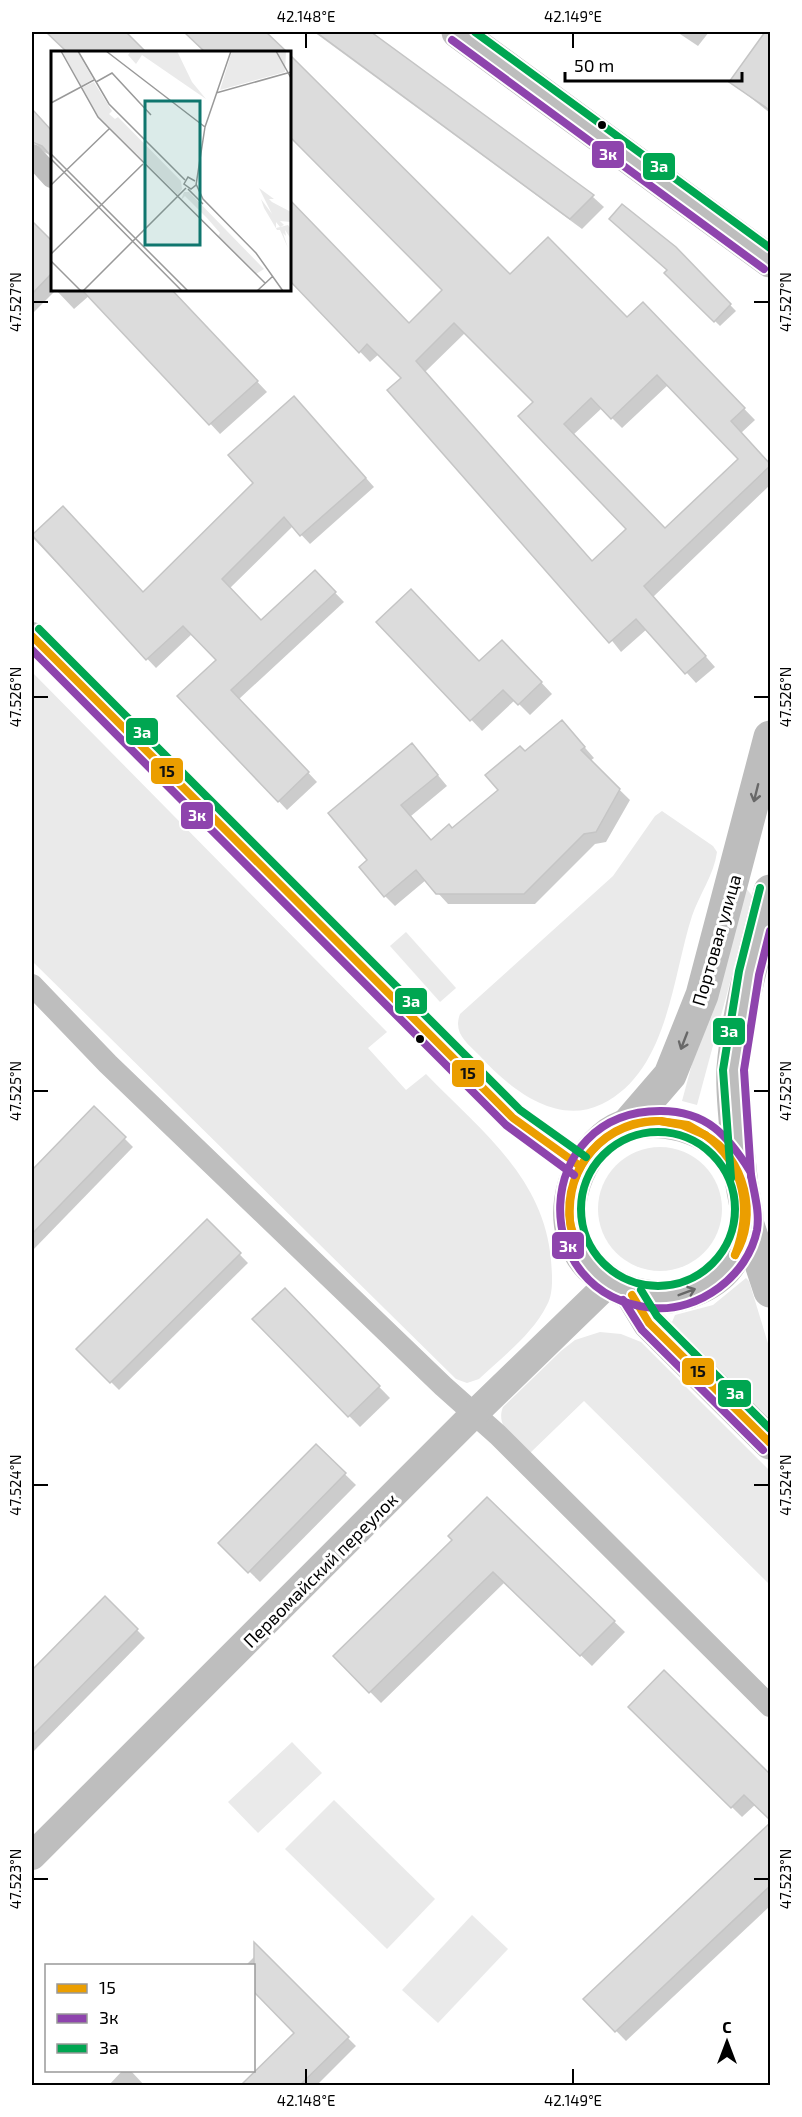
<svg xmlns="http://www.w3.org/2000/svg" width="802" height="2117" font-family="'Exo 2',sans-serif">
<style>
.green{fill:#eaeaea}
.shadow{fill:#0003;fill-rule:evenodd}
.building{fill:#dcdcdc;stroke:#c5c5c5;stroke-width:1.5;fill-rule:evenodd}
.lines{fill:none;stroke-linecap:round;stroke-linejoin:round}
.minor{stroke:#bebebe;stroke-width:22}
.tertiary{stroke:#bebebe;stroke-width:28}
.primary{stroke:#bdbdbd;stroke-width:33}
.bus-1-casing{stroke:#fff;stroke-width:12}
.bus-2-casing{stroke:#fff;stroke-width:12}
.bus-3-casing{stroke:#fff;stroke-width:12}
.bus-1{stroke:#eb9e00;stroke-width:8}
.bus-2{stroke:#8e44ad;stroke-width:8}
.bus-3{stroke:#00a651;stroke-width:8}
.oneway{stroke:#686868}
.ticks{fill:none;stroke:#000;stroke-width:2}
.bus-dot{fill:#000;stroke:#fff;stroke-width:2}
.labels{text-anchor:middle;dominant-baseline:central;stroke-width:6;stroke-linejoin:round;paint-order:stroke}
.street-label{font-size:18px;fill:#000;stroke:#fff}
.inset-road{fill:none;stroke:#999;stroke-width:1.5}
.view{fill:#0f766e;fill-opacity:0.15;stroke:#0f766e;stroke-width:3}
.inset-edge{fill:none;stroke:#000;stroke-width:3}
.line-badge{stroke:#fff;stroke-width:2}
.badge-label{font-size:16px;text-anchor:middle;font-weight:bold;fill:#fff}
.pale-badge-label{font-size:16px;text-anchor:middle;font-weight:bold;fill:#111}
.neatline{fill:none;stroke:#000;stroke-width:2}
.ticks-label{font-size:15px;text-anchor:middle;fill:#000}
</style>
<rect width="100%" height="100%" fill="#fff"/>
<g class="green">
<path d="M 32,672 L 387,1032 L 368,1048 L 406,1090 L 426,1074 C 480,1130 544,1177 551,1260 C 552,1274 554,1292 547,1305 C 532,1335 503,1356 479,1379 L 467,1383 L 456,1379 L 32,961 Z"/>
<path d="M 662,811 L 713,846 L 717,852 C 714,875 699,895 692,916 C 672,978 668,1072 602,1104 C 555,1127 508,1087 479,1055 C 466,1042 453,1033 460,1014 L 613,876 L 655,816 Z"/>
<polygon points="746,888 753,897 697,1105 682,1101 738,893"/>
<polygon points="406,932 456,988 440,1002 390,946"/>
<circle cx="660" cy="1209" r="62"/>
<polygon points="746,1278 749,1281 770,1350 770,1420 672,1322 675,1315 713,1305"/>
<path d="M 600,1332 L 621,1334 L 641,1342 L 770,1471 L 770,1585 L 584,1401 L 529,1454 C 515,1440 495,1427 503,1407 L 561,1351 L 575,1340 Z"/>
<polygon points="292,1742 322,1773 258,1833 228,1802"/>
<polygon points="334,1800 435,1899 387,1949 285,1849"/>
<polygon points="472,1915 508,1949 438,2023 402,1990"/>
</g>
<g class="shadow">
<polygon points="48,32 124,32 144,52 69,52"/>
<polygon points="186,32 265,32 286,52 207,52"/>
<polygon points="314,32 369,32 593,197 604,207 582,229"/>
<polygon points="677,32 709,32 698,46"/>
<polygon points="767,32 770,32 770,113 731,82"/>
<path d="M 290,56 L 510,276 L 627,319 L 643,304 L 755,420 L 741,433 L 770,463 L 770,485 L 653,597 L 715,667 L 696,683 L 647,629 L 621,652 L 403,378 L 379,354 L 370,362 L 290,279 L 290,202 L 409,325 L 444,290 L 290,135 ZM 466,332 L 535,402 L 628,529 L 593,563 L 425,372 ZM 668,385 L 740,459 L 665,530 L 573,435 L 602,408 L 622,428 Z"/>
<polygon points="32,110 52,133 52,156 44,152 32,140"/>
<polygon points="32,223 52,243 52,290 171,290 267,392 220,434 90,295 74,309 56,290 32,314"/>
<polygon points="675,248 736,311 720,326 666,273"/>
<polygon points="303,407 374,487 310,544 293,526 229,589 261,622 315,572 344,602 239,699 317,782 287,810 180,696 219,660 193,633 156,668 32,537 63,508 144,594 255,483"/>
<polygon points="379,622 479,663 513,652 552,694 530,715 515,700 482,731"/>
<polygon points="572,733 594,758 590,761 630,800 606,842 595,844 535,904 448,904 426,880 395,906 385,896 369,860 422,756 447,786 411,816 432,841 453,830 500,791 525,753"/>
<polygon points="94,1108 133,1147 32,1251 32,1173"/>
<polygon points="207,1221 248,1263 119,1390 78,1349"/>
<polygon points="285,1290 390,1398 360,1427 254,1319"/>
<polygon points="316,1446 356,1485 260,1582 220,1543"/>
<polygon points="487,1499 625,1632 592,1666 505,1582 381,1703 335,1656 454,1540"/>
<polygon points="105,1598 145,1638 32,1753 32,1672"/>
<polygon points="664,1672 756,1804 742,1817 630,1707"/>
<polygon points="770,1824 770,1906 626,2041 585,1999"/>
<polygon points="260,1951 356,2046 316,2086 243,2086 297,2033 254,1990 254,1966 245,1966"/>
<polygon points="123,2070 130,2070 145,2086 108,2086"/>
</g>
<g class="building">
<polygon points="46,32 126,32 146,52 67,52"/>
<polygon points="184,32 266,32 287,52 205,52"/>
<polygon points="316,32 371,32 594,195 570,219"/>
<polygon points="765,32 771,32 771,111 729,82"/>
<path d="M 290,55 L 510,274 L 548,237 L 627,317 L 643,302 L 745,408 L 731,421 L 771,465 L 644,586 L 706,656 L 685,674 L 636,619 L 609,643 L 387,390 L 401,378 L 367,344 L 359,353 L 290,281 L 290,200 L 409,323 L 442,290 L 290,137 ZM 454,323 L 533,402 L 518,416 L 626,529 L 592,561 L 416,361 ZM 657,375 L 738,459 L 665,528 L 564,424 L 591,398 L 611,419 Z"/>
<polygon points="32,109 52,131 52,157 42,146 32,142"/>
<polygon points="622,204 676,247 731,304 714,322 664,273 667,270 609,219"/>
<polygon points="32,221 52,241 52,273 32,294"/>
<polygon points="82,290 172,290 258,381 209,425"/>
<polygon points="294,396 366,478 300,536 284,517 222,579 261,620 315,570 336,592 231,690 309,772 278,802 177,696 216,660 183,626 146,660 32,535 63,506 143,592 253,483 228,455"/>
<polygon points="411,589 479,661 502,640 542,682 518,705 503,690 470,721 376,622"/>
<polygon points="562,720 585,747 581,750 620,789 596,832 584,834 524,894 436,894 416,870 384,897 359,867 367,860 328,813 412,743 438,775 401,805 431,840 449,824 452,828 498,790 485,775 520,746 525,751"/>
<polygon points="94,1106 126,1137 32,1234 32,1170"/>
<polygon points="207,1219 241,1253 110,1383 76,1349"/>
<polygon points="285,1288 380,1386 348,1417 252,1319"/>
<polygon points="316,1444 346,1473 248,1573 218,1543"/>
<polygon points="487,1497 615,1621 580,1656 493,1572 369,1693 333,1656 452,1540 448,1536"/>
<polygon points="105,1596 138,1629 32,1736 32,1670"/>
<polygon points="664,1670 771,1775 771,1821 744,1795 731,1808 628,1707"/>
<polygon points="771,1822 771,1885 615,2032 583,1999"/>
<polygon points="254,1942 349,2037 300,2085 241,2085 294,2033 254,1992"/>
</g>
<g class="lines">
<g class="minor">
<polyline points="32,155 52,177"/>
<polyline points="32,985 108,1064 443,1386 498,1435 770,1706"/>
</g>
<g class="tertiary">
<polyline points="32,636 513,1118 580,1166"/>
<polyline points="32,1856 475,1413 608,1284"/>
</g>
<g class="primary">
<polyline points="458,32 770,261"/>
<polyline points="626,1126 670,1075 702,995 770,737"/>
<path d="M 741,1177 C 736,1168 731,1157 724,1150 C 698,1120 635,1110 604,1138 C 568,1169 555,1231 591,1267 C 611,1286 627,1295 654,1297 C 681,1300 718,1284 732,1260 C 738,1248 747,1236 747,1222 C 748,1208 742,1192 741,1177 C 738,1147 731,1097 733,1068 C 738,1009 756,949 770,891"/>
<polyline points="747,1222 770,1291"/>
<polyline points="632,1295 649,1323 770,1443"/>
</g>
<g class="bus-1-casing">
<g id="bus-1">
<polyline points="32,636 513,1118 580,1166"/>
<polyline points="660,1121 682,1125 705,1135"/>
<polyline points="660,1121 688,1125 705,1135"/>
<path d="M 705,1135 C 745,1157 759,1217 735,1255"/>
<path d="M 705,1135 C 746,1165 752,1210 735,1255"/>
<path d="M 578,1248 C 549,1189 595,1118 660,1121"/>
<path d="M 578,1248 C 576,1240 571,1230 570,1221 C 566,1165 604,1122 660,1121"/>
<polyline points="632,1295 649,1323 770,1443"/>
</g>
</g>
<g class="bus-2-casing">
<g id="bus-2">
<polyline points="452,40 764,269"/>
<polyline points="32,650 506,1125 574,1175"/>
<path d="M 750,1171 C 728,1136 707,1111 661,1111 C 532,1110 524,1296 653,1308 C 699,1312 748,1276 757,1230 C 760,1212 754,1193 751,1175"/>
<polyline points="751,1176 744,1070 759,975 770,931"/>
<polyline points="623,1300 642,1330 763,1450"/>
</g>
</g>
<g class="bus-3-casing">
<g id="bus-3">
<polyline points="475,32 770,248"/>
<polyline points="39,629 520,1110 586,1157"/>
<circle cx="658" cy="1209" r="77"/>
<polyline points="731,1178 723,1070 739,971 760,888"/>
<polyline points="641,1290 657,1316 770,1429"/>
</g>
</g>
<use href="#bus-1" class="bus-1"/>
<use href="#bus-2" class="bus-2"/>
<use href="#bus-3" class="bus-3"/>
</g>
<defs><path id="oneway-shaft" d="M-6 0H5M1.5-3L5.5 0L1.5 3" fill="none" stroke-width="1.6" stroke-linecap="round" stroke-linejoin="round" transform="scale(1.5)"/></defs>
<g class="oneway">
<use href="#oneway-shaft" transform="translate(756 793) rotate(104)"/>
<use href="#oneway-shaft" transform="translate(684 1041) rotate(111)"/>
<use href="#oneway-shaft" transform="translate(687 1292) rotate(-21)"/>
</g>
<path class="ticks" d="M 306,33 L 306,48M 573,33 L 573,48M 33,302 L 48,302M 754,302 L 769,302M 33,697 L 48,697M 754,697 L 769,697M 33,1091 L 48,1091M 754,1091 L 769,1091M 33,1485 L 48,1485M 754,1485 L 769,1485M 33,1879 L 48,1879M 754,1879 L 769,1879M 306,2069 L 306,2084M 573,2069 L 573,2084"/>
<g class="bus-dot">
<circle cx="602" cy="125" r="5"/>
<circle cx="420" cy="1039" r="5"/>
</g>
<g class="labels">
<g class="street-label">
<text transform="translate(716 940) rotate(-74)">Портовая улица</text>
<text transform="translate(320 1570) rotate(-45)">Первомайский переулок</text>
</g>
</g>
<g transform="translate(51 51)">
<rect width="240" height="240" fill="#fff"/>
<path d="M 11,0 L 26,0 L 42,28 L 30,35 ZM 80,0 L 126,0 L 141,31 L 155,48 L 91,4 L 85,13 L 77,4 ZM 181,0 L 235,0 L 234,21 L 169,39 ZM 43,31 L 61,60 L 58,63 L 64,68 L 67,66 L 130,130 L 131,138 L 127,144 L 47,65 L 30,37 ZM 208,137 L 223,148 L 218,148 L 221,151 L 240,161 L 240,171 L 229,170 L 233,174 L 229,176 L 225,171 L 225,177 L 237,174 L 240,178 L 240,188 L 234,179 L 235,185 L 232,182 L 237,197 L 229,179 L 226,179 L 213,157 L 210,148 L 221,163 ZM 133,141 L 138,141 L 213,218 L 205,223 L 167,185 L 169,182 L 156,167 L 134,145 L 130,149 Z" fill="#eaeaea"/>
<path class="inset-road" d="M 10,0 L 47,66 L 214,232M 27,0 L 58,53 L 134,129M 55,0 L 154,76M 225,0 L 240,27M 45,31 L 61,22 L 100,64M 165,42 L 240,21M 0,52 L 43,29M 154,76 L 180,0M 0,103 L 137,240M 0,108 L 131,240M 144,130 L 137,126 L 133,133 L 140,138 L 145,134 L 154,76M 145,133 L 152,148 L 205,202 L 232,240M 0,134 L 58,78M 137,138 L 152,153M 0,203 L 92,113M 0,210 L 30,240M 32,240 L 135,137M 206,240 L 222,225"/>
<path class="view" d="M 94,50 L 149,50 L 149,194 L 94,194 Z"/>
<rect width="240" height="240" class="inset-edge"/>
</g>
<g class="line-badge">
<rect x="591" y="140" width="34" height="29" rx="6" fill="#8e44ad"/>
<rect x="642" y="152" width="34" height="29" rx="6" fill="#00a651"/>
<rect x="125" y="717" width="34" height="29" rx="6" fill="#00a651"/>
<rect x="150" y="757" width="34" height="28" rx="6" fill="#eb9e00"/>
<rect x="180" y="801" width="34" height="29" rx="6" fill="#8e44ad"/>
<rect x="394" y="987" width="34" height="28" rx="6" fill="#00a651"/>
<rect x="712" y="1017" width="34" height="29" rx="6" fill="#00a651"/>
<rect x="451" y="1059" width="34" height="29" rx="6" fill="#eb9e00"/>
<rect x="551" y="1231" width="34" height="29" rx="6" fill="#8e44ad"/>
<rect x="681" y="1357" width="34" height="29" rx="6" fill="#eb9e00"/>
<rect x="717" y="1379" width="35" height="29" rx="6" fill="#00a651"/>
</g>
<g class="badge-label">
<text x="608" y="160">3к</text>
<text x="659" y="172">3а</text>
<text x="142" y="738">3а</text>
<text x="197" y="821">3к</text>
<text x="411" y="1007">3а</text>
<text x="729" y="1037">3а</text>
<text x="568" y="1252">3к</text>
<text x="735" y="1399">3а</text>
</g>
<g class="pale-badge-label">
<text x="167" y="777">15</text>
<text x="468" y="1079">15</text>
<text x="698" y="1377">15</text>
</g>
<rect width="802" height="2117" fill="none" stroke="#ffffff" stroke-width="66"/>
<rect x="45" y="1964" width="210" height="108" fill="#ffffff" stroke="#999999" stroke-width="1.5"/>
<rect x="57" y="1984" width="30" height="9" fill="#eb9e00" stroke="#999999" stroke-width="1.5"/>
<text x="99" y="1994" font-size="18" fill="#000000">15</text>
<rect x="57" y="2014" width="30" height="9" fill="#8e44ad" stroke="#999999" stroke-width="1.5"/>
<text x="99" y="2024" font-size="18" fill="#000000">3к</text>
<rect x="57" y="2044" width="30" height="9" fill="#00a651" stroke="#999999" stroke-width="1.5"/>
<text x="99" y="2054" font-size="18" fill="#000000">3а</text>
<g transform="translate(727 2042)" stroke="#ffffff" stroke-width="4.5" paint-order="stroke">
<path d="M0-4.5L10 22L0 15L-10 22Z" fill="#000000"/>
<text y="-9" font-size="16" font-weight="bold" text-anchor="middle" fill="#000000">С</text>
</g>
<path d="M565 72v9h177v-9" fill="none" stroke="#000000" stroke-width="3"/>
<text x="574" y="72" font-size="18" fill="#000000" stroke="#ffffff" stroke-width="4.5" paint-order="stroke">50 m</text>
<rect x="33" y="33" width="736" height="2051" class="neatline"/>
<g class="ticks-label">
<text x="306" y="22">42.148°E</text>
<text x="573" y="22">42.149°E</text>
<text transform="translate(16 302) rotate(-90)" y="5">47.527°N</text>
<text transform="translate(786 302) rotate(-90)" y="5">47.527°N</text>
<text transform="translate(16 697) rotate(-90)" y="5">47.526°N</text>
<text transform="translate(786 697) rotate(-90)" y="5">47.526°N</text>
<text transform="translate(16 1091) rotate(-90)" y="5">47.525°N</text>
<text transform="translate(786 1091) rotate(-90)" y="5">47.525°N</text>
<text transform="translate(16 1485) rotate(-90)" y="5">47.524°N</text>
<text transform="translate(786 1485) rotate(-90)" y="5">47.524°N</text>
<text transform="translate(16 1879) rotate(-90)" y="5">47.523°N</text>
<text transform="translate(786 1879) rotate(-90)" y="5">47.523°N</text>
<text x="306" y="2106">42.148°E</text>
<text x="573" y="2106">42.149°E</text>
</g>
</svg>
